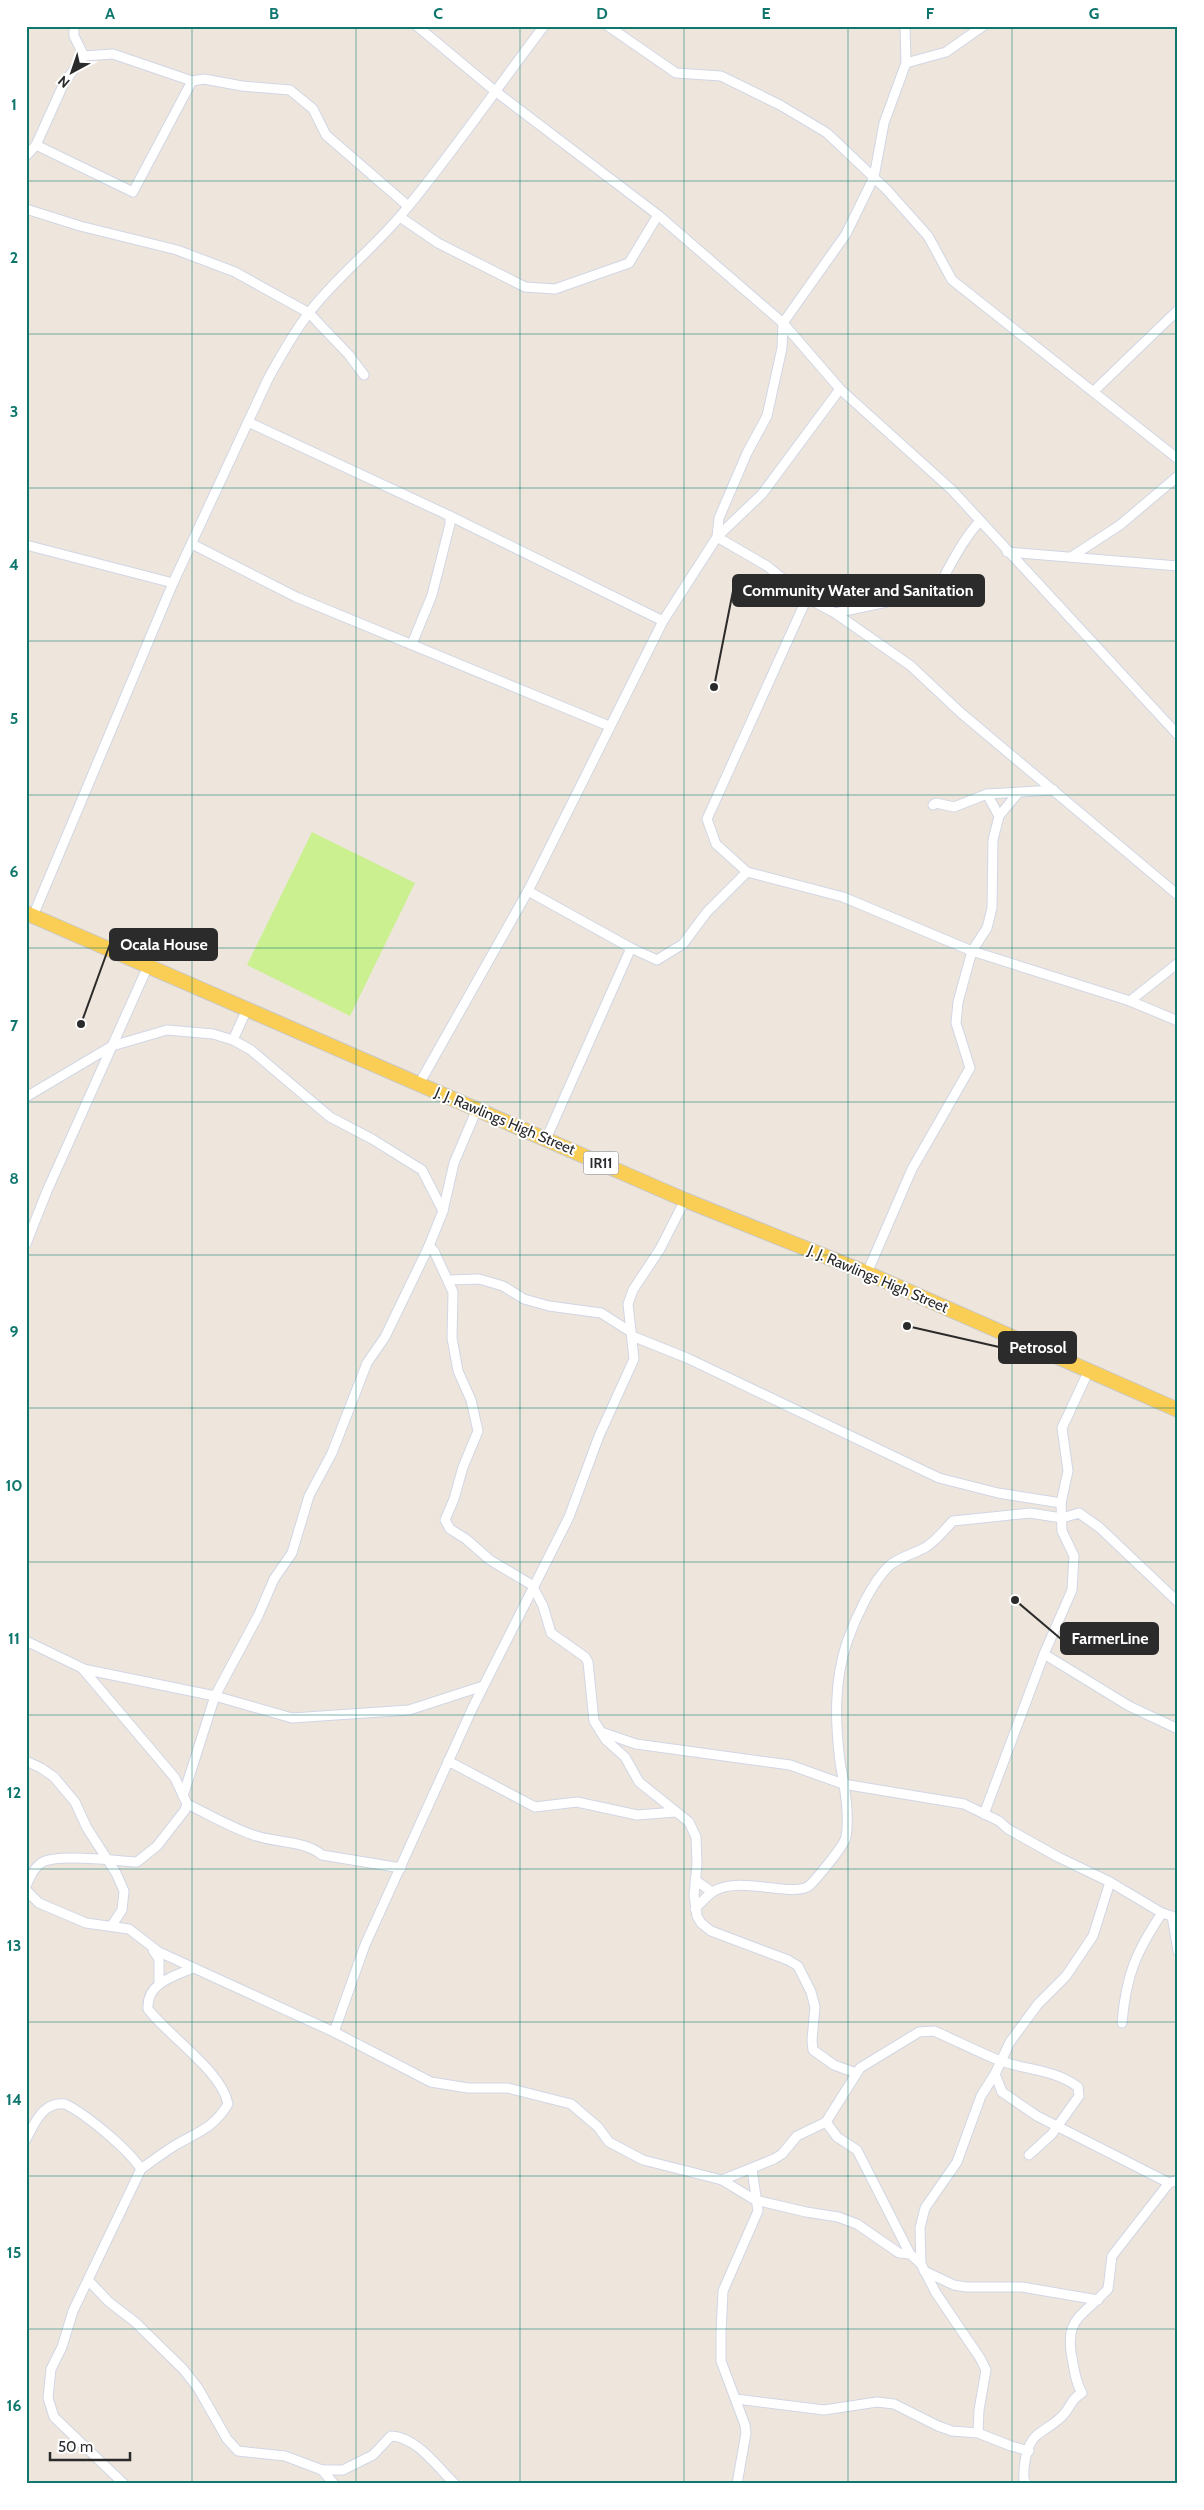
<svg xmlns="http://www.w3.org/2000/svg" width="1204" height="2510" font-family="Cabin,sans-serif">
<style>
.pitch{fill:#caf090}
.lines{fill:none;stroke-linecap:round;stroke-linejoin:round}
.street-casing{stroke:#d1d6e5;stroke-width:11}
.primary-casing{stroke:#c8c8c8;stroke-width:16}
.street{stroke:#fff;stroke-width:9}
.primary{stroke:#face55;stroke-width:14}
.grid{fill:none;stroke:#0f766e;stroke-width:1;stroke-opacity:0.55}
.labels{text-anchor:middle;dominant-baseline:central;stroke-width:4;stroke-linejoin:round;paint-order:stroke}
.shield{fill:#fff;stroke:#6b6b6b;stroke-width:1}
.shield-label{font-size:14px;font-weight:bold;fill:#2b2b2b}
.street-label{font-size:15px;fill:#2b2b2b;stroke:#fff}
.leader{fill:none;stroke:#2b2b2b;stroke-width:2}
.callout-dot{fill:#2b2b2b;stroke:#fff;stroke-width:2}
.callout{fill:#2b2b2b;stroke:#2b2b2b;stroke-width:2}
.callout-label{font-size:16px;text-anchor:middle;font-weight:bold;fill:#fff}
.neatline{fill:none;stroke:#0f766e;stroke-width:2}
.grid-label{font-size:16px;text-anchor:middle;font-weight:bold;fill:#0f766e}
</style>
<rect width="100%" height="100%" fill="#eee6dc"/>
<polygon class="pitch" points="312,832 415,883 350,1016 247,965"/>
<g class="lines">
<g class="street-casing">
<g id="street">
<polyline points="74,26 74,36 84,56"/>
<polyline points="417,26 495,91 658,215 783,323 840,389 952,490 1178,735"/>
<polyline points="608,26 676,73 721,76 780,105 827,133 887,190 928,236 952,280 1178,459"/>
<polyline points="906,63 946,52 983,26"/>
<polyline points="36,145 133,192 192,81"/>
<polyline points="26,156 36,145 64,83 84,56 113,54 192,81 204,79 242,86 290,90 313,109 326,135 408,206"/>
<polyline points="26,209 80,226 177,250 235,272 309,313 349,355 364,375"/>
<polyline points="400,217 438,243 525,287 555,289 629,263 658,215"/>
<polyline points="840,389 762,494 717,537 767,566 807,598 835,613 911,666 961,713 1178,895"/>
<polyline points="1094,391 1178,310"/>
<polyline points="248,422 450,516 663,621"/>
<polyline points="192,544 296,597 609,726"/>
<polyline points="26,545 173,583"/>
<polyline points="1007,552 1178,566"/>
<polyline points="1071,557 1120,525 1178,476"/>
<polyline points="807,598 707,819 716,844 747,872 843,897 972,951 1130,1001 1178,1021"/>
<path d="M 835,613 L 906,598 L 929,599 C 943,588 940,585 947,571 C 957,553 966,536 980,521"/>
<polyline points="412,644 432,595 450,524 450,516"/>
<polyline points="987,794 999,816"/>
<polyline points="933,805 936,803 954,807 987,794 1054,790"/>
<polyline points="528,891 631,948 657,960 683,944 707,912 747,872"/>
<path d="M 33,916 L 173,583 L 268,379 C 280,357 293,334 308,314 C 335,278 373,249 402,214 C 452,154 496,89 544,26"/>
<polyline points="1130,1001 1178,963"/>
<polyline points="233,1040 247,1009"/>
<polyline points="419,1084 528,891 663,621 717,537 719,518 747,453 767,416 782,348 783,323 846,234 874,177 884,123 906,63 905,26"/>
<polyline points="26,1097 112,1046 167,1030 213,1034 233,1040 251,1050 330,1117 372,1139 422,1170 443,1211"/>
<polyline points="546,1139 631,948"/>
<polyline points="26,1244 47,1191 148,966"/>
<polyline points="429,1246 434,1251 453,1292 452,1338 458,1371 471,1400 478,1431 463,1467 454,1499 445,1520 450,1529 466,1539 490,1560 532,1585 543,1606 551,1633 585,1657 588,1662 594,1721 606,1740 625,1757 639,1782 689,1822 696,1837 697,1864 694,1895 697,1916 701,1923 711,1931 788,1960 798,1966 811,1992 815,2007 812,2040 813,2050 834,2065 856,2073"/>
<polyline points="867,1273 912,1169 970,1068 956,1023 958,1002 972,951 987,928 992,908 993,840 999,816 1018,793"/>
<polyline points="449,1280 479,1279 503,1286 524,1299 549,1306 601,1313 631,1332"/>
<polyline points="632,1336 687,1358 939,1478 998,1493 1061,1503"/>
<path d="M 26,1641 L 82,1668 L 175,1778 L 187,1804 L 185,1810 L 157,1846 L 137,1862 C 116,1861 56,1853 41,1863 C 33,1869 30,1877 26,1886"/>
<polyline points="1044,1654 1129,1706 1178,1729"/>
<polyline points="83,1669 215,1696 292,1718 409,1710 483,1686"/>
<polyline points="601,1732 636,1744 790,1765 843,1784 964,1804 999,1821 1008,1829 1058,1857 1110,1882 1162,1913 1172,1916 1178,1951"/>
<polyline points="26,1761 41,1768 54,1777 75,1802 87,1828 116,1873 124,1891 122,1910 112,1925"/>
<polyline points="448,1761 535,1807 577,1802 637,1815 676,1812"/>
<polyline points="183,1796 215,1696 258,1616 274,1579 292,1553 309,1496 332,1453 367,1363 385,1337 429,1246 443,1211 454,1163 477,1109"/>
<path d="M 187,1804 C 208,1814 230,1827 253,1835 C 275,1843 304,1840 322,1855 L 401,1868"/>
<polyline points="984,1814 1044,1654 1072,1590 1074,1556 1062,1531 1061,1503 1068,1471 1062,1428 1089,1370"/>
<polyline points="695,1880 712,1892"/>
<polyline points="26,1890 39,1903 86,1923 129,1929 159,1952 334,2032 431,2082 468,2088 508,2088 571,2104 598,2127 609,2142 643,2160 722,2180 755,2200 806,2212 838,2217 857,2224 899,2253 910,2254 921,2264 936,2293 980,2358 986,2370 979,2410 978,2433"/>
<path d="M 695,1909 C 701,1903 707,1895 714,1891 C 742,1875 795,1899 810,1885 C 817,1878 844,1846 846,1837 C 850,1813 844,1785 840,1762 C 835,1721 834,1681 847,1642 C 855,1619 872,1582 889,1566 C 899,1557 914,1554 926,1547 C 937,1540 944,1530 953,1521 L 1030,1513 L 1062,1518 L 1079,1513 L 1100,1528 L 1178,1602"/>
<polyline points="153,1950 159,1959 159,1981"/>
<path d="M 1122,2023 C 1126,1975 1136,1952 1162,1913"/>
<polyline points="334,2032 365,1945 473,1707 569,1517 599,1436 634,1359 628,1304 633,1290 660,1249 685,1200"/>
<polyline points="995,2074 1002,2092 1037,2116 1169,2183"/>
<polyline points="826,2122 837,2137 857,2150 910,2254"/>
<path d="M 26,2139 C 35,2123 43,2101 65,2104 C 86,2114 128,2149 141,2169 L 73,2311 L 62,2347 L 51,2369 L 48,2398 L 54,2417 L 124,2484"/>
<path d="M 141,2169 C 152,2161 163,2153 174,2146 C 197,2132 213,2129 228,2104 C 222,2071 168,2036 148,2009 C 146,1983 174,1976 193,1968"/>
<path d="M 722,2180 L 774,2159 L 782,2154 L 797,2136 L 826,2122 L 860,2068 L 919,2032 L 934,2031 C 955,2040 976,2051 998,2060 C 1024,2070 1055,2069 1078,2087 L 1079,2096 L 1052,2134 L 1029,2155"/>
<polyline points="921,2264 920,2228 925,2208 957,2162 981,2096 995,2074 1010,2042 1038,2004 1066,1976 1093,1936 1110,1882"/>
<polyline points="924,2271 954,2285 966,2287 1022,2287 1098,2300"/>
<path d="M 89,2281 L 109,2302 L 135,2322 L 183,2369 L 198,2388 L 227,2439 L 238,2451 L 285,2456 L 322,2470 L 343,2470 L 373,2455 L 391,2436 C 417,2437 437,2467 455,2484"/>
<polyline points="736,2399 824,2410 877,2402 894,2404 938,2426 952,2431 978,2433 1011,2446 1029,2451"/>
<polyline points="322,2470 334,2484"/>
<polyline points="737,2484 746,2433 745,2425 721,2361 721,2333 723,2291 758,2211 752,2169"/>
<path d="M 1027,2484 L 1024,2480 C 1023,2467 1026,2445 1036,2436 C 1045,2428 1057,2423 1064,2414 C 1071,2406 1072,2398 1082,2393 C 1076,2383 1075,2374 1073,2363 C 1063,2318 1081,2318 1108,2289 L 1112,2256 L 1169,2183 L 1178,2180"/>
</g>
</g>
<g class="primary-casing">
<polyline id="primary" points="26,913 685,1200 867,1273 1178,1410"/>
</g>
<use href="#street" class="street"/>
<use href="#primary" class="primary"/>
</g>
<path class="grid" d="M 192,26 L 192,2484M 356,26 L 356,2484M 520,26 L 520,2484M 684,26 L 684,2484M 848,26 L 848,2484M 1012,26 L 1012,2484M 26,181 L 1178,181M 26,334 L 1178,334M 26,488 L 1178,488M 26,641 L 1178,641M 26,795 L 1178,795M 26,948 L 1178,948M 26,1102 L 1178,1102M 26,1255 L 1178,1255M 26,1408 L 1178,1408M 26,1562 L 1178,1562M 26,1715 L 1178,1715M 26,1869 L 1178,1869M 26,2022 L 1178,2022M 26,2176 L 1178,2176M 26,2329 L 1178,2329"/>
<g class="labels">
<rect class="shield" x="583.5" y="1151.5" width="35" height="23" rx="4"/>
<g class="shield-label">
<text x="601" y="1163">IR11</text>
</g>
<g class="street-label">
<text transform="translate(505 1121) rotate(23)">J. J. Rawlings High Street</text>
<text transform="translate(878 1279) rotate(23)">J. J. Rawlings High Street</text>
</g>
</g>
<path class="leader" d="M714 687L733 591M81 1024L110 944M907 1326L999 1347M1015 1600L1061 1639"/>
<g class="callout-dot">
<circle cx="714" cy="687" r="5"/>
<circle cx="81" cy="1024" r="5"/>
<circle cx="907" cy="1326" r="5"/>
<circle cx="1015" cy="1600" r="5"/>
</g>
<g class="callout">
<rect x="733" y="575" width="251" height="31" rx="5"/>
<rect x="110" y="929" width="107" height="31" rx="5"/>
<rect x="999" y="1332" width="77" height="31" rx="5"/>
<rect x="1061" y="1623" width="97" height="31" rx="5"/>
</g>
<g class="callout-label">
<text x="858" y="596">Community Water and Sanitation</text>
<text x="164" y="950">Ocala House</text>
<text x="1038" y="1353">Petrosol</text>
<text x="1110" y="1644">FarmerLine</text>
</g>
<rect width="1204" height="2510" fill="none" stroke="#ffffff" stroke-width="55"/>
<g transform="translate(72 72) rotate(220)" stroke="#ffffff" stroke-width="4" paint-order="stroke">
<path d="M0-4L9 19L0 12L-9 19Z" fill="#2b2b2b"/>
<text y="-8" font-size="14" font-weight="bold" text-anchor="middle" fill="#2b2b2b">N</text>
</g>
<path d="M50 2452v8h80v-8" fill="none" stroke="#2b2b2b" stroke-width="2.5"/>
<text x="58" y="2452" font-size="15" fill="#2b2b2b" stroke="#ffffff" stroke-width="4" paint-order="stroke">50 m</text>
<rect x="28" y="28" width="1148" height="2454" class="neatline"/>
<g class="grid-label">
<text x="110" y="19">A</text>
<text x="274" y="19">B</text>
<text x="438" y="19">C</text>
<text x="602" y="19">D</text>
<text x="766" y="19">E</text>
<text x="930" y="19">F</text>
<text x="1094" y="19">G</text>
<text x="14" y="110">1</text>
<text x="14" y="263">2</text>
<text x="14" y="417">3</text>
<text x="14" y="570">4</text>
<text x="14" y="724">5</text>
<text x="14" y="877">6</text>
<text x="14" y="1031">7</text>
<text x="14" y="1184">8</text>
<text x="14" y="1337">9</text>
<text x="14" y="1491">10</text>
<text x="14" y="1644">11</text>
<text x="14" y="1798">12</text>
<text x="14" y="1951">13</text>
<text x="14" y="2105">14</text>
<text x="14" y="2258">15</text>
<text x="14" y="2411">16</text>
</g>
</svg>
